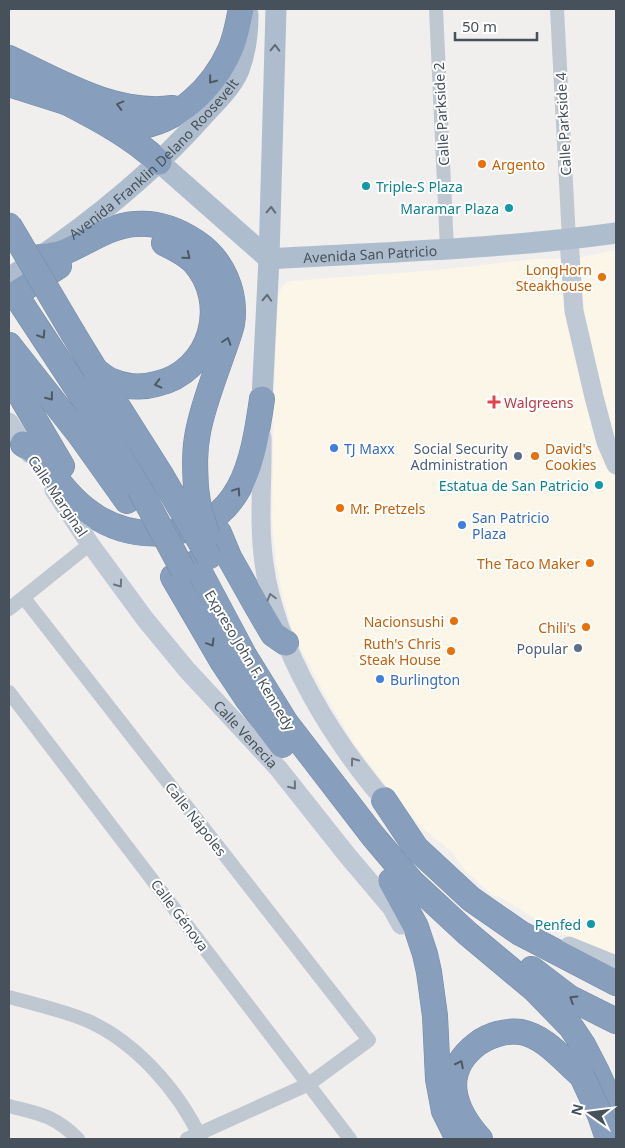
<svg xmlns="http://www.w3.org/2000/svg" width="625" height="1148" font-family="'Noto Sans',sans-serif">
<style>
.commercial{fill:#fbf6e7}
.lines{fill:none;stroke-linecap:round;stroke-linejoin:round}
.highway-casing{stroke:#728aa8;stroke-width:26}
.street{stroke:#bfc8d0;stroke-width:14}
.secondary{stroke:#bfc9d5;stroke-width:19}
.primary{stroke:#aebdcd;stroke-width:21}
.highway{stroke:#879fbc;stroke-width:25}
.highway-bridge-casing{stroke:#728aa8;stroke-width:26;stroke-linecap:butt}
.highway-bridge{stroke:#879fbc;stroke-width:25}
.oneway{stroke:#616c78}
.oneway2{stroke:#4d5965}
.oneway3{stroke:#6b7580}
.food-dot{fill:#e8710a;stroke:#fff;stroke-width:2}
.culture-dot{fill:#0f9aa8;stroke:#fff;stroke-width:2}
.health-dot{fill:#e0444e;stroke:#fff;stroke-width:2}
.shop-dot{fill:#3f7fe0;stroke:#fff;stroke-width:2}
.service-dot{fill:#5c6f8a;stroke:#fff;stroke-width:2}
.labels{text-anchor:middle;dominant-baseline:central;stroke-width:4;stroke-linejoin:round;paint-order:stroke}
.street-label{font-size:14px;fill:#47515b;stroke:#fff}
.food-label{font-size:14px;fill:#c56008;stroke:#fff;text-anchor:end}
.culture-label{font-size:14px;fill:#0d838f;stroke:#fff;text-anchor:end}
.health-label{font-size:14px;fill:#be3a42;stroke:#fff;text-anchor:start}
.shop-label{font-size:14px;fill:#366cbe;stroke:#fff;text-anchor:start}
.service-label{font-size:14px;fill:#4e5e75;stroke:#fff;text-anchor:end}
</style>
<rect width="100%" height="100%" fill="#f1eeee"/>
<polygon class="commercial" points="616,250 616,956 578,942 539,921 502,898 492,895 466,871 451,851 421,827 387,787 354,744 325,695 293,634 283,597 276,563 272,519 274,399 278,296 282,286 287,282 291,281 437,270 536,259 577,258"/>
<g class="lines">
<g class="highway-casing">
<g id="highway">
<path d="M 9,58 C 60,82 115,116 173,108"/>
<polyline points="9,84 69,103"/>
<path d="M 56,97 C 93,116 129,134 159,162"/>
<path d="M 112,127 C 120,127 128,128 136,127 C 178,122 213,88 230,50 C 236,37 238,22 241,9"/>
<path d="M 40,257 C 47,256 55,255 62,253 C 87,243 108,226 135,224 C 157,222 178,230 196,242 C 222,259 237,292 232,324 C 230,333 226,343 223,352 C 214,378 203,405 198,432 C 194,451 195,469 196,488"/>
<polyline points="15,294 90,408 139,488"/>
<polyline points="9,298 59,266"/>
<polyline points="74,335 96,371 111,417 119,432"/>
<polyline points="9,345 80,435 127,501"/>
<path d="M 96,371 C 101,374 106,379 112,381 C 126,387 142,388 156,384 C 212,372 231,302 193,261 C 185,253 174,248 164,243"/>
<polyline points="9,376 62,466"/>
<polyline points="118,407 161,475"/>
<path d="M 23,444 C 28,447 34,450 38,455 C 42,458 44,463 47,467 C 60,484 74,502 92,514 C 113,529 139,535 165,533 C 242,528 253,462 262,399"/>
<polyline points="219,533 229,557 256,605 273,634 286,643"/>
<polyline points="195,563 244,655 286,723 373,836 411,881 467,933 534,989 571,1027 583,1045 597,1072 616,1114"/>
<polyline points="173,577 222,661 248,700 282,745"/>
<polyline points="384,800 416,848 471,899 520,933 616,983"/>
<polyline points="391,881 416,927 425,954 429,972 435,1016 438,1079 444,1111 458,1139"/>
<polyline points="532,969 570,998 616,1021"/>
<path d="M 480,1139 C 453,1109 440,1072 477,1044 C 489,1035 506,1030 521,1032 C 546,1037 563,1060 582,1076"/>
</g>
</g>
<g class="street">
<polyline points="436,9 447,249"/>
<polyline points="557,9 569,240"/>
<polyline points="24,598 369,1040 309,1084 187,1139"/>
<polyline points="9,609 90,544"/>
<polyline points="9,692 350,1139"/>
<path d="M 9,997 C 35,1004 61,1010 86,1020 C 135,1041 179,1091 201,1139"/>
<path d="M 9,1106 C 40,1114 54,1115 78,1139"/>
</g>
<g class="secondary">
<polyline points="569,240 574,311 594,397 606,442 616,465"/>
<polyline points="9,422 30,454"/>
<path d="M 262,437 C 263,479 258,521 264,563 C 275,649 335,745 392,809"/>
<path id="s1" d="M 54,490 L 90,544 L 145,619 L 187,670 L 278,768 L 347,855 L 391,907 L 401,925"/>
<polyline points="569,946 616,965"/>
</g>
<g class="primary">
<path id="s2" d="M 159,162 L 269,259 C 385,252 502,249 616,233"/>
<path id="s3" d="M 9,278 C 79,232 148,179 204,115 C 217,101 232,87 239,70 C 246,52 248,33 248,14"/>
<polyline points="262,399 269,259 276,9"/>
</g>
<use href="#highway" class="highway"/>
<g class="highway-bridge-casing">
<g id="highway-bridge">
<polyline points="9,225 74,335"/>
<polyline points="161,475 209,557"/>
<polyline points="139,488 183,570"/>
<polyline points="196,488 199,509 207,534"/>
<polyline points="582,1076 600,1115 608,1139"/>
</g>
</g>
<use href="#highway-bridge" class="highway-bridge"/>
</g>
<defs><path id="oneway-chevron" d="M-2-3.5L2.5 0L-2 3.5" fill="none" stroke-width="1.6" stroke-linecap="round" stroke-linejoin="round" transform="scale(1.25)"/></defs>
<g class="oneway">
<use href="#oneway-chevron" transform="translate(275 48) rotate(-89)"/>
<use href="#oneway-chevron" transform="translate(271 210) rotate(-88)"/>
<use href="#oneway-chevron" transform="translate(267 298) rotate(-87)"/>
</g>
<g class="oneway2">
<use href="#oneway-chevron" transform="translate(212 80) rotate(129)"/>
<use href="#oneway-chevron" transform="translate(120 105) rotate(-165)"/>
<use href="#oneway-chevron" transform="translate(187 256) rotate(40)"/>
<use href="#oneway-chevron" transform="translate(42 335) rotate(57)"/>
<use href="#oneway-chevron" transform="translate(227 341) rotate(-72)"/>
<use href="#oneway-chevron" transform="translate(158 384) rotate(166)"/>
<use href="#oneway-chevron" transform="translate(50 397) rotate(52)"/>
<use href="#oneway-chevron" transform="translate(237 491) rotate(-56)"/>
<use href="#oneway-chevron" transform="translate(211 643) rotate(59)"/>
<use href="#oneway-chevron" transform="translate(573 999) rotate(-148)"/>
<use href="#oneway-chevron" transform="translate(460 1064) rotate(-63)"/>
</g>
<g class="oneway3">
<use href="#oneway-chevron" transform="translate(119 584) rotate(54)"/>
<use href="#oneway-chevron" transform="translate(271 597) rotate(-106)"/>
<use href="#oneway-chevron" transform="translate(354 761) rotate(-126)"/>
<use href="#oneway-chevron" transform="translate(293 786) rotate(51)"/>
</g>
<g class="food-dot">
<circle cx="482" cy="164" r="5"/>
<circle cx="602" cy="277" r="5"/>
<circle cx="535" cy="456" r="5"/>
<circle cx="340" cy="508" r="5"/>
<circle cx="590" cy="563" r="5"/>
<circle cx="454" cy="621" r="5"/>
<circle cx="586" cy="627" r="5"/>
<circle cx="451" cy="651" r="5"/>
</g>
<g class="culture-dot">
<circle cx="366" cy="186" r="5"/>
<circle cx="509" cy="208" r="5"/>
<circle cx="599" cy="485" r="5"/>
<circle cx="591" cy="924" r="5"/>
</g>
<path class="health-dot" d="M491.5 394.5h5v5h5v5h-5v5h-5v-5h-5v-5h5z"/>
<g class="shop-dot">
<circle cx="334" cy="448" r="5"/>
<circle cx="462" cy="525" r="5"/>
<circle cx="380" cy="679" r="5"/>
</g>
<g class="service-dot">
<circle cx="518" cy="456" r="5"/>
<circle cx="578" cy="648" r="5"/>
</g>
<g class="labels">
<g class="street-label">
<text transform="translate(441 114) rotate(-93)">Calle Parkside 2</text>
<text transform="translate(563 124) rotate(-93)">Calle Parkside 4</text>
<text stroke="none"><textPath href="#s3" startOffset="188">Avenida Franklin Delano Roosevelt</textPath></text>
<text stroke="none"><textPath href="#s2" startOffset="248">Avenida San Patricio</textPath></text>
<text transform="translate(58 496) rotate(56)">Calle Marginal</text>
<text transform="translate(250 660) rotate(59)">Expreso John F. Kennedy</text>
<text stroke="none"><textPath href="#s1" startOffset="311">Calle Venecia</textPath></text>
<text transform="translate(196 819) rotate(52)">Calle Nápoles</text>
<text transform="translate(180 915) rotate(53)">Calle Génova</text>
</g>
<g class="food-label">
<text x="492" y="164" text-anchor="start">Argento</text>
<text x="592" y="269">LongHorn<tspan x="592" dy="16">Steakhouse</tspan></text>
<text x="545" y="448" text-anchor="start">David's<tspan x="545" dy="16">Cookies</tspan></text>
<text x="350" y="508" text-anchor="start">Mr. Pretzels</text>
<text x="580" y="563">The Taco Maker</text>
<text x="444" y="621">Nacionsushi</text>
<text x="576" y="627">Chili's</text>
<text x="441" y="643">Ruth's Chris<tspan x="441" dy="16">Steak House</tspan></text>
</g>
<g class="culture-label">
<text x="376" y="186" text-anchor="start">Triple-S Plaza</text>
<text x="499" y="208">Maramar Plaza</text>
<text x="589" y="485">Estatua de San Patricio</text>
<text x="581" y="924">Penfed</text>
</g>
<g class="health-label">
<text x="504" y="402">Walgreens</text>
</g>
<g class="shop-label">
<text x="344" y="448">TJ Maxx</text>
<text x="472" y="517">San Patricio<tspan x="472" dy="16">Plaza</tspan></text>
<text x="390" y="679">Burlington</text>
</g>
<g class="service-label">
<text x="508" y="448">Social Security<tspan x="508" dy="16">Administration</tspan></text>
<text x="568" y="648">Popular</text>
</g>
</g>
<rect width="625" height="1148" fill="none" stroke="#47515b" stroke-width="20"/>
<g transform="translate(590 1113) rotate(284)" stroke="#ffffff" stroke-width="4" paint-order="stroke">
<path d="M0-4L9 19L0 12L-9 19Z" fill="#47515b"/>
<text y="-8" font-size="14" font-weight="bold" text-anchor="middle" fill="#47515b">N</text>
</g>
<path d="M455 32v8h82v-8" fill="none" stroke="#47515b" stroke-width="2.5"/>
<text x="462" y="32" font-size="15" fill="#47515b" stroke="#ffffff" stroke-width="4" paint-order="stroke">50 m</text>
</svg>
